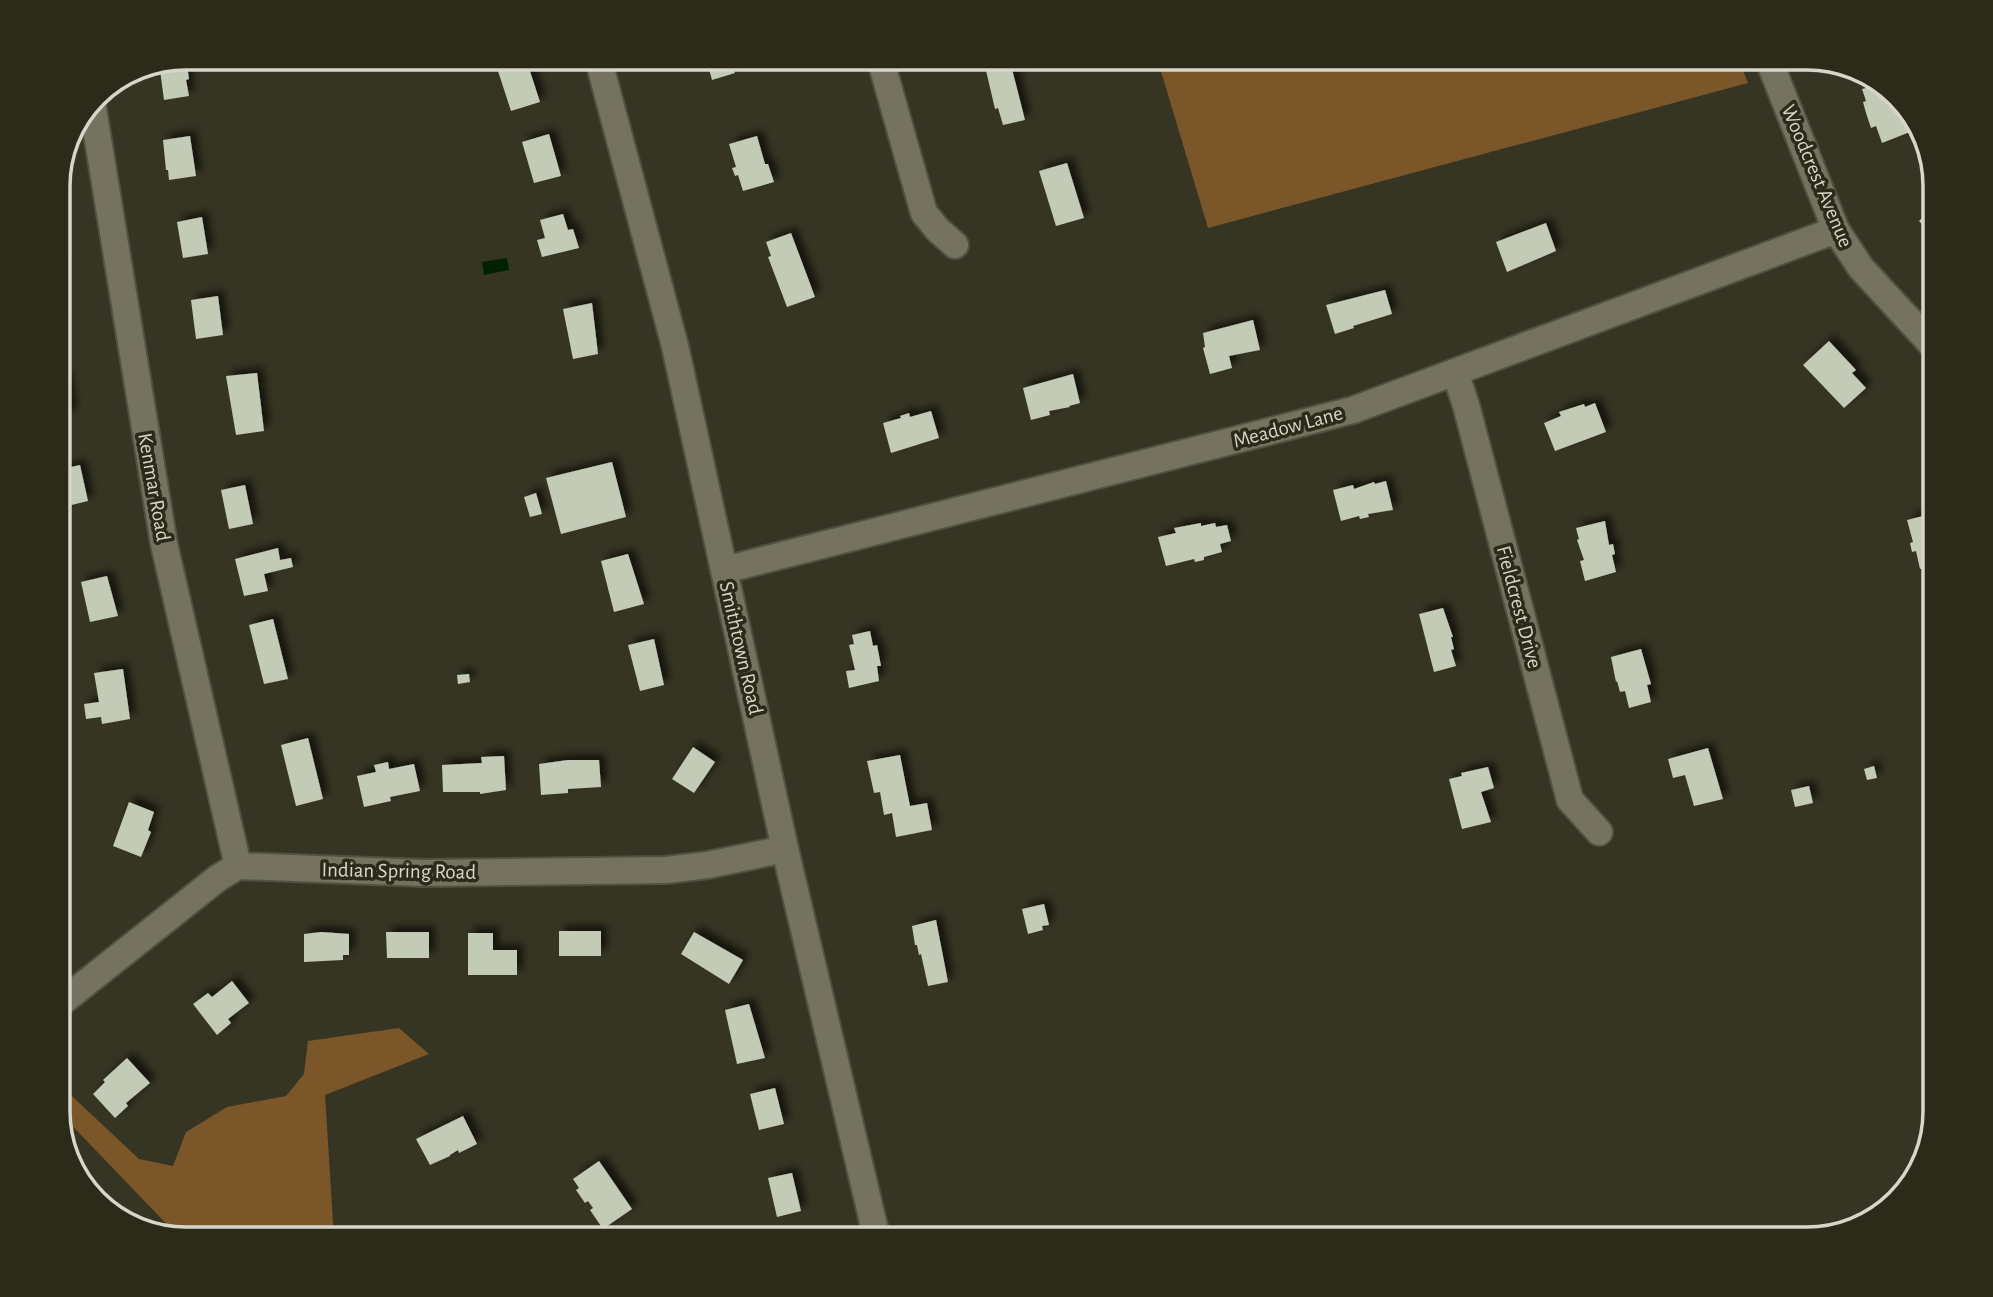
<svg xmlns="http://www.w3.org/2000/svg" width="1993" height="1297" font-family="'Alegreya Sans',sans-serif">
<style>
.green{fill:#7b5629}
.water{fill:#020}
.building{fill:#c3cab5;filter:url(#shadow)}
.lines{fill:none;stroke-linecap:round;stroke-linejoin:round}
.minor-casing{stroke:#525141;stroke-width:30}
.minor{stroke:#75735f;stroke-width:26}
.labels{text-anchor:middle;dominant-baseline:central;stroke-width:7;stroke-linejoin:round;paint-order:stroke}
.street-label{font-size:21px;fill:#d7d6cb;stroke:#2c2b19}
.rim{fill:none;stroke:#d7d6cb;stroke-width:3.5}
</style>
<defs>
<filter id="shadow"><feDropShadow dx="6" dy="-6" stdDeviation="3.5" flood-color="#0009"/></filter>
</defs>
<rect width="100%" height="100%" fill="#363523"/>
<g class="green">
<polygon points="1157,58 1738,58 1748,83 1208,228"/>
<polygon points="399,1028 429,1054 325,1095 334,1239 186,1239 179,1237 58,1111 58,1083 139,1159 173,1166 186,1132 227,1107 286,1096 304,1074 308,1041"/>
</g>
<polygon class="water" points="507,258 509,270 484,275 482,262"/>
<g class="building">
<polygon points="186,58 189,79 186,80 189,96 164,100 159,63"/>
<polygon points="706,58 730,58 735,73 712,80"/>
<polygon points="998,58 1006,58 1009,70 1012,69 1025,120 1003,125 998,108 995,109 984,62"/>
<polygon points="526,59 540,102 511,111 497,68"/>
<polygon points="1865,75 1878,79 1898,100 1910,132 1882,143 1876,126 1871,128 1866,113 1863,102 1866,101 1862,89 1866,88 1861,77"/>
<polygon points="549,134 561,176 534,183 522,142"/>
<polygon points="190,136 196,176 169,180 168,170 166,170 163,140"/>
<polygon points="757,136 765,164 768,164 774,182 743,191 738,175 735,176 732,168 736,167 729,144"/>
<polygon points="1067,163 1084,218 1056,226 1039,171"/>
<polygon points="1935,206 1935,238 1919,221"/>
<polygon points="563,214 568,230 573,229 579,248 542,257 537,240 545,238 540,220"/>
<polygon points="202,217 208,254 183,258 177,222"/>
<polygon points="1546,223 1556,251 1507,272 1496,242"/>
<polygon points="791,233 815,297 787,307 768,257 771,256 766,242"/>
<polygon points="1385,290 1392,314 1353,326 1354,328 1335,334 1326,305"/>
<polygon points="218,296 223,335 196,339 191,300"/>
<polygon points="592,303 598,354 573,359 563,309"/>
<polygon points="1253,320 1260,350 1229,356 1232,368 1210,374 1203,348 1205,347 1203,333"/>
<polygon points="1829,341 1856,370 1852,373 1866,388 1844,408 1803,365"/>
<polygon points="257,373 264,431 236,435 226,376"/>
<polygon points="1073,374 1080,403 1069,406 1070,407 1049,411 1050,415 1031,420 1023,388"/>
<polygon points="66,377 71,415 58,417 58,378"/>
<polygon points="1595,403 1606,432 1555,451 1544,423 1561,416 1559,412 1584,404 1585,407"/>
<polygon points="931,411 939,438 891,453 883,423 901,418 900,416 909,413 910,417"/>
<polygon points="612,462 626,517 561,534 546,478"/>
<polygon points="80,465 88,501 63,507 58,484 58,470"/>
<polygon points="1386,481 1393,510 1368,514 1369,517 1360,519 1359,516 1341,521 1333,490 1353,485 1354,489 1374,482 1375,484"/>
<polygon points="245,485 253,524 229,529 221,490"/>
<polygon points="536,493 542,514 530,517 524,497"/>
<polygon points="1935,513 1935,565 1920,569 1916,551 1912,552 1910,543 1913,542 1907,520"/>
<polygon points="1605,521 1609,545 1613,544 1615,554 1612,555 1616,572 1585,581 1580,561 1584,560 1577,540 1579,539 1576,528"/>
<polygon points="1201,523 1201,526 1215,523 1216,527 1227,525 1231,541 1220,544 1222,552 1204,557 1204,560 1195,562 1194,559 1166,566 1158,537 1176,533 1174,528"/>
<polygon points="278,548 280,560 291,558 293,567 264,574 268,591 244,596 235,559"/>
<polygon points="628,554 644,604 614,612 601,561"/>
<polygon points="107,576 118,616 90,622 81,582"/>
<polygon points="1443,608 1453,637 1451,637 1454,649 1451,650 1456,666 1434,672 1419,614"/>
<polygon points="273,619 288,679 264,684 249,625"/>
<polygon points="870,631 873,646 877,645 881,666 877,666 879,681 849,688 846,671 855,670 849,645 854,644 852,635"/>
<polygon points="654,639 664,685 640,691 628,645"/>
<polygon points="1641,649 1651,684 1647,685 1651,702 1629,708 1625,691 1620,692 1617,681 1616,682 1611,657"/>
<polygon points="123,669 130,719 102,724 101,717 86,719 84,704 99,702 94,673"/>
<polygon points="469,674 470,682 458,684 457,675"/>
<polygon points="308,738 323,799 296,806 281,745"/>
<polygon points="693,747 715,762 694,793 672,779"/>
<polygon points="1708,748 1723,799 1694,806 1685,775 1673,778 1668,759"/>
<polygon points="900,755 910,806 927,803 932,830 896,837 892,813 884,815 880,792 874,793 867,761"/>
<polygon points="504,756 506,790 480,794 480,792 443,792 442,765 482,763 481,757"/>
<polygon points="568,760 599,760 601,787 568,789 568,793 541,795 539,764"/>
<polygon points="388,762 389,769 414,764 420,791 390,797 391,801 364,807 357,776 376,772 374,765"/>
<polygon points="1874,766 1877,778 1867,780 1864,769"/>
<polygon points="1488,767 1494,788 1481,792 1491,822 1462,829 1449,779 1462,776 1461,773"/>
<polygon points="1809,786 1813,803 1795,807 1791,790"/>
<polygon points="129,802 154,812 148,830 151,832 141,857 113,846"/>
<polygon points="1044,904 1049,925 1042,926 1043,930 1028,934 1022,909"/>
<polygon points="936,920 948,982 928,986 921,954 919,955 917,945 915,945 912,926"/>
<rect x="559" y="931" width="42" height="25"/>
<polygon points="321,932 349,934 349,955 343,955 343,960 304,962 304,934"/>
<polygon points="386,932 429,932 429,958 387,958"/>
<polygon points="694,932 743,960 729,984 681,954"/>
<polygon points="468,933 493,933 493,950 517,950 517,975 468,975"/>
<polygon points="232,981 249,1003 228,1019 231,1023 217,1035 193,1004 208,993 212,997"/>
<polygon points="749,1004 765,1058 737,1064 725,1010"/>
<polygon points="127,1058 150,1083 126,1103 128,1106 115,1118 93,1094 105,1082 103,1080"/>
<polygon points="775,1088 784,1124 759,1130 750,1094"/>
<polygon points="463,1116 477,1144 459,1153 458,1150 450,1155 450,1156 430,1165 416,1139"/>
<polygon points="599,1161 632,1209 603,1229 590,1210 593,1208 588,1201 585,1203 576,1190 579,1188 573,1179"/>
<polygon points="792,1173 801,1211 777,1217 768,1178"/>
</g>
<g class="lines">
<g class="minor-casing">
<g id="minor">
<polyline points="598,58 675,346 785,849 877,1239"/>
<polyline points="880,58 924,213 938,230 955,245"/>
<polyline points="1768,58 1836,230 1861,268 1935,348"/>
<polyline points="92,103 164,544 238,866"/>
<polyline points="1455,372 1466,405 1570,800 1599,832"/>
<polyline points="724,570 1353,410 1836,230"/>
<polyline points="58,1005 218,878 238,866 423,873 666,870 708,865 785,849"/>
</g>
</g>
<use href="#minor" class="minor"/>
</g>
<g class="labels">
<g class="street-label">
<text transform="translate(1817 176) rotate(67)">Woodcrest Avenue</text>
<text transform="translate(1288 427) rotate(-15)">Meadow Lane</text>
<text transform="translate(154 487) rotate(80)">Kenmar Road</text>
<text transform="translate(1519 607) rotate(75)">Fieldcrest Drive</text>
<text transform="translate(741 648) rotate(77)">Smithtown Road</text>
<text transform="translate(399 871) rotate(1)">Indian Spring Road</text>
</g>
</g>
<path d="M0 0H1993V1297H0ZM186 70H1807A116 116 0 0 1 1923 186V1111A116 116 0 0 1 1807 1227H186A116 116 0 0 1 70 1111V186A116 116 0 0 1 186 70Z" fill="#2c2b19" fill-rule="evenodd"/>
<path class="rim" d="M186 70H1807A116 116 0 0 1 1923 186V1111A116 116 0 0 1 1807 1227H186A116 116 0 0 1 70 1111V186A116 116 0 0 1 186 70Z"/>
</svg>
